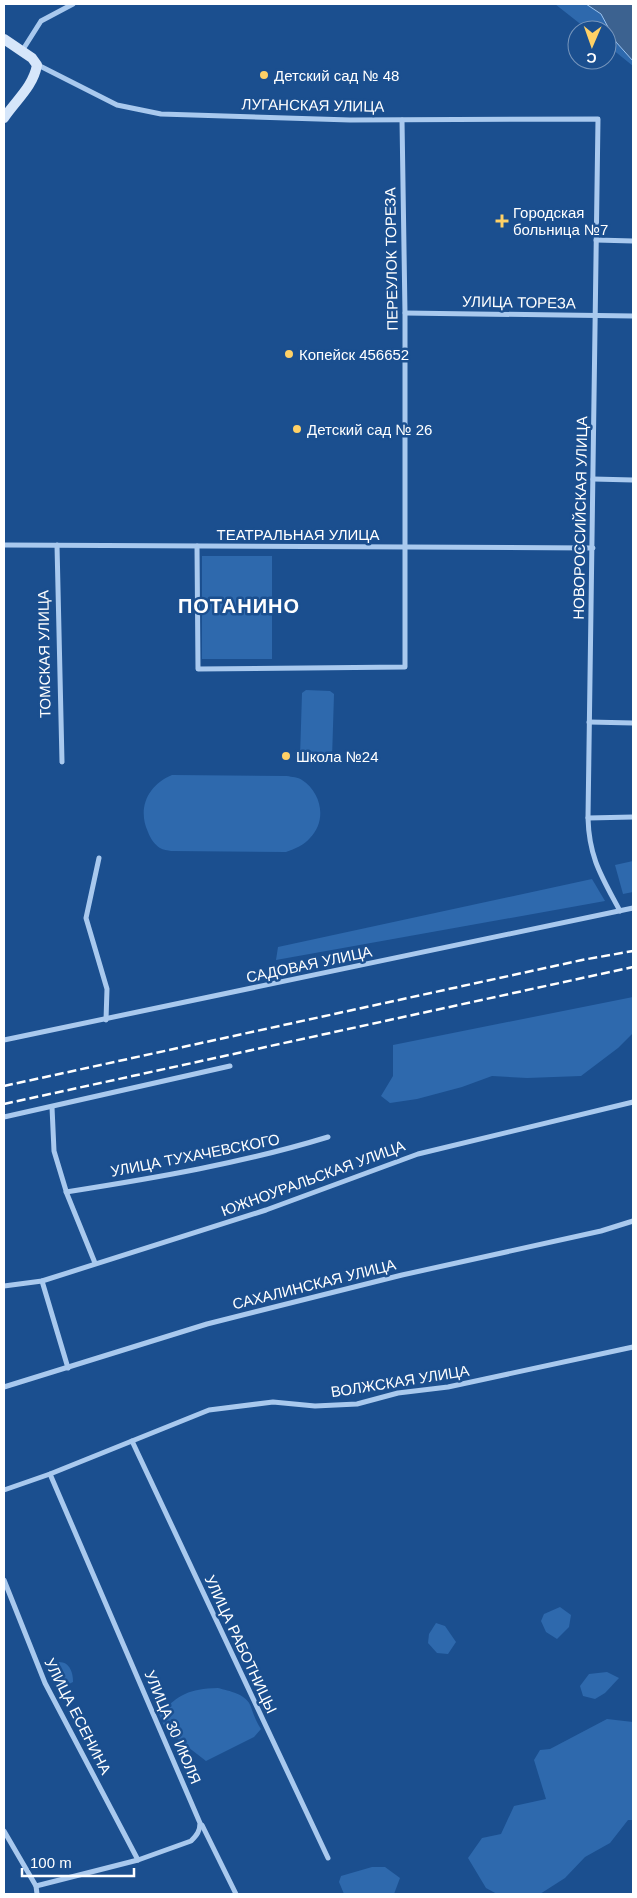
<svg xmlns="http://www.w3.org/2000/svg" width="637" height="1898" font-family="Helvetica,sans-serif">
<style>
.green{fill:#2e69ad}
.water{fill:#3c6290;stroke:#9cc4f0}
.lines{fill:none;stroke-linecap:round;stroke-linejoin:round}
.street{stroke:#a9c9ee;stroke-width:5}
.secondary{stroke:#d6e6fa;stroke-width:10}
.rail{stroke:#fff;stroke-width:2.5;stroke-dasharray:9 4;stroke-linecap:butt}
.poi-dot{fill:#ffd166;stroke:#1b4f8f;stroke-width:2}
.labels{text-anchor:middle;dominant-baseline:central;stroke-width:5;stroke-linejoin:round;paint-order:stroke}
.poi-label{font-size:15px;fill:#fff;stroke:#1b4f8f;text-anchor:start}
.street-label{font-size:15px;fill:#fff;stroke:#1b4f8f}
.district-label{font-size:20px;font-weight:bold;letter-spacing:1px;fill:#fff;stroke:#1b4f8f}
</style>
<rect width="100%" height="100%" fill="#1b4f8f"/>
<g class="green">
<polygon points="555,4 633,4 633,66 607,45 607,30 588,30"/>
<rect x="202" y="556" width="70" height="103"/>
<polygon points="306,690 330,691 334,694 332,758 327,762 304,761 300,757 302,693"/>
<path d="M 172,775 L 287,776 C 292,777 298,777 302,780 C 322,793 327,821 310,838 C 304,845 295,849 286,852 L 171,851 C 168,850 163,850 160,848 C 155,845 150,838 148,832 C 137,808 148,785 172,775 Z"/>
<polygon points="633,861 633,892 623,894 615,865"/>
<polygon points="592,879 605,901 276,960 278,947"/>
<polygon points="633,997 633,1033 618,1048 581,1076 527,1078 492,1076 462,1087 417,1099 390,1103 381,1096 393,1076 393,1045"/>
<polygon points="560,1607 571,1615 569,1627 557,1639 546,1632 541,1621 544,1614"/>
<polygon points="436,1623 445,1626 456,1642 448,1654 437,1653 428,1643 429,1634"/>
<path d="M 59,1662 C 70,1662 73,1673 73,1682 L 65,1686 L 58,1679 L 55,1666 Z"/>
<polygon points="607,1672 619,1678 605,1693 595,1699 583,1696 580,1686 589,1674"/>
<path d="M 218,1688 C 229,1691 247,1694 251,1707 C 254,1716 256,1721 261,1729 L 254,1737 L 206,1761 L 175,1737 L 172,1729 L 165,1728 L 159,1714 C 180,1694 188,1689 218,1688 Z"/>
<polygon points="607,1719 633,1722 633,1820 628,1820 610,1843 585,1857 565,1878 540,1894 497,1894 486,1888 468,1858 482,1838 501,1834 514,1806 546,1799 534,1760 540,1750 550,1749"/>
<polygon points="372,1867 385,1867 400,1878 394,1894 344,1894 339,1882 341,1876"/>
</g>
<polygon class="water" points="586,4 633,4 633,61 616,42 601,14"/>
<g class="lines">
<g class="street">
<polyline points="22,51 41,21 73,4"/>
<path d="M 38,65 L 117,105 L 161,114 L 350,120 L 598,119 L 588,818 C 589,858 602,877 620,911"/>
<polyline points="596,240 633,241"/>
<polyline points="405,313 633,316"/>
<polyline points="593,479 633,480"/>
<polyline points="4,545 593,548"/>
<polyline points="57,545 62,762"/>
<polyline points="197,546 198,669 405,667 405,313 402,120"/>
<polyline points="589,722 633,723"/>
<polyline points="588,818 633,817"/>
<polyline points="99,858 86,918 107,989 106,1020"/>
<polyline points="4,1040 633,908"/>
<polyline points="52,1107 54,1151 67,1194 95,1263"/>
<polyline points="4,1117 230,1066"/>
<path d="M 66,1192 C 155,1178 243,1163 328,1137"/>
<polyline points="42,1281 68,1368"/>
<polyline points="4,1286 42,1281 266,1210 418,1154 633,1102"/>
<polyline points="4,1387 207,1324 402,1275 601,1231 633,1221"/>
<polyline points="132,1441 328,1858"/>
<polyline points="4,1490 50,1474 209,1410 273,1402 315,1406 357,1404 398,1393 448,1387 633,1347"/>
<polyline points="4,1580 45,1683 138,1860"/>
<polyline points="202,1825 236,1894"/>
<polyline points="4,1831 36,1886 37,1894"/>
<path d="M 36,1886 L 138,1860 L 191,1841 C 197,1835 200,1831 200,1823 L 50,1474"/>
</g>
<path class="secondary" d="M 4,39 L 32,58 L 37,65 C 33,87 16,100 4,118"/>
<g class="rail">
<polyline points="4,1086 582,960 633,951"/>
<polyline points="4,1104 633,967"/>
</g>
</g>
<g class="poi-dot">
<circle cx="264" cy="75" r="5"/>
<path d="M499.5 213.5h5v5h5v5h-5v5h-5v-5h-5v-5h5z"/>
<circle cx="289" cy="354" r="5"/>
<circle cx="297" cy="429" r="5"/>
<circle cx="286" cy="756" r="5"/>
</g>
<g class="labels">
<g class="poi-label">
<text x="274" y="75">Детский сад № 48</text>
<text x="513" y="212">Городская<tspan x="513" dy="17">больница №7</tspan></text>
<text x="299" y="354">Копейск 456652</text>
<text x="307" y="429">Детский сад № 26</text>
<text x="296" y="756">Школа №24</text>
</g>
<g class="street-label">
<text transform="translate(313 105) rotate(1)">ЛУГАНСКАЯ УЛИЦА</text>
<text transform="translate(391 259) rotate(-91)">ПЕРЕУЛОК ТОРЕЗА</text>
<text transform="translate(519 302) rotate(1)">УЛИЦА ТОРЕЗА</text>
<text transform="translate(580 518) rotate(-89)">НОВОРОССИЙСКАЯ УЛИЦА</text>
<text x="298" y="534">ТЕАТРАЛЬНАЯ УЛИЦА</text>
<text transform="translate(44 654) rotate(-91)">ТОМСКАЯ УЛИЦА</text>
<text transform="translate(309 964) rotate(-12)">САДОВАЯ УЛИЦА</text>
<text transform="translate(195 1155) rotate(-11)">УЛИЦА ТУХАЧЕВСКОГО</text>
<text transform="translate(313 1178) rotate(-20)">ЮЖНОУРАЛЬСКАЯ УЛИЦА</text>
<text transform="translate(314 1284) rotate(-14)">САХАЛИНСКАЯ УЛИЦА</text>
<text transform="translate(400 1381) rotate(-9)">ВОЛЖСКАЯ УЛИЦА</text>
<text transform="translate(241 1644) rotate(65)">УЛИЦА РАБОТНИЦЫ</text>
<text transform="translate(78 1716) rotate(63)">УЛИЦА ЕСЕНИНА</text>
<text transform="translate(173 1727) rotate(67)">УЛИЦА 30 ИЮЛЯ</text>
</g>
<g class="district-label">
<text x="239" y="606">ПОТАНИНО</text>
</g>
</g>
<rect width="637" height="1898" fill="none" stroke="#ffffff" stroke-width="10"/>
<g transform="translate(592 45) rotate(182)"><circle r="24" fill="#1b4f8f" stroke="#7695bc"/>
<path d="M0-4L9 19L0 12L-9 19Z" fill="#ffd166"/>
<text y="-8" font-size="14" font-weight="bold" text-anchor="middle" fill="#ffffff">С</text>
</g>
<path d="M22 1868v8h112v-8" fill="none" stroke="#ffffff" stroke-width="2.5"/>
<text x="30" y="1868" font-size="15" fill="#ffffff" stroke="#1b4f8f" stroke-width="4" paint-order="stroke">100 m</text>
</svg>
